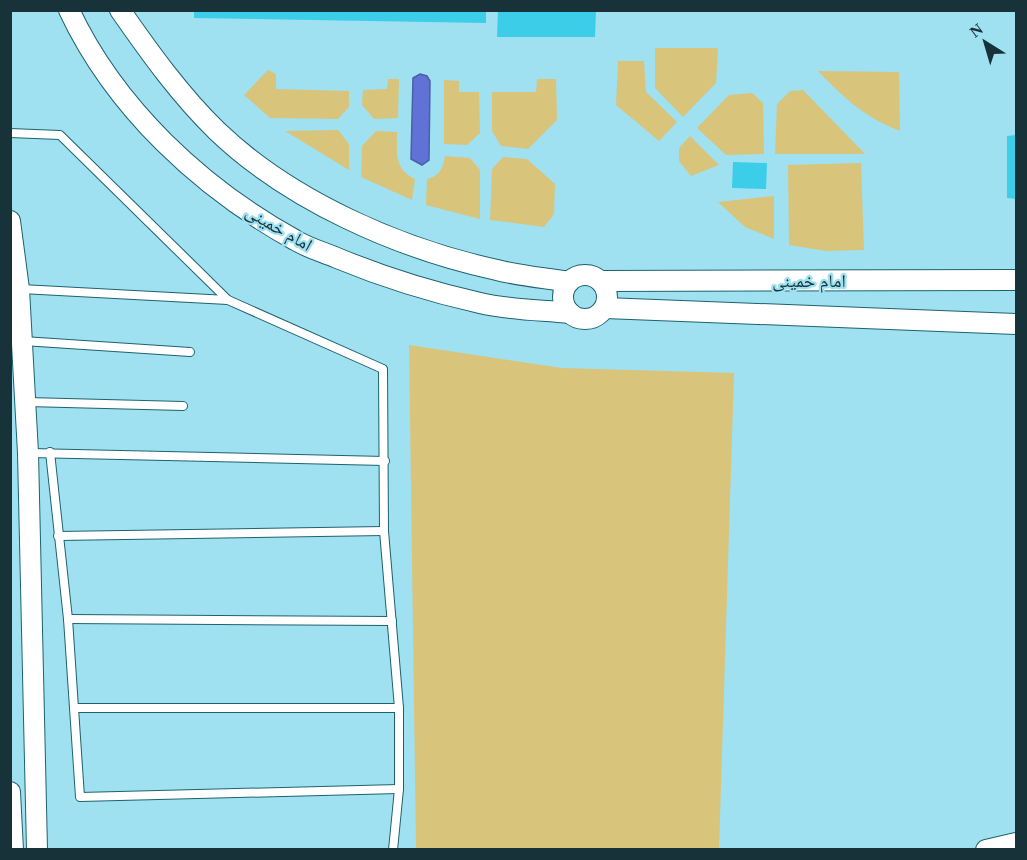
<svg xmlns="http://www.w3.org/2000/svg" width="1027" height="860" font-family="'Times New Roman','Noto Naskh Arabic',serif">
<style>
.green{fill:#d9c47b}
.water{fill:#6172d7;stroke:#4b5fa7;stroke-width:1.5}
.building{fill:#3ccde8}
.lines{fill:none;stroke-linecap:round;stroke-linejoin:round}
.service-casing{stroke:#1d626f;stroke-width:10}
.tertiary-casing{stroke:#1d626f;stroke-width:22}
.service{stroke:#fff;stroke-width:8}
.tertiary{stroke:#fff;stroke-width:20}
.labels{text-anchor:middle;dominant-baseline:central;stroke-width:4.5;stroke-linejoin:round;paint-order:stroke}
.street-label{font-size:18px;fill:#173238;stroke:#9fe1f1}
</style>
<rect width="100%" height="100%" fill="#9fe1f1"/>
<g class="green">
<polygon points="655,48 718,48 716,83 683,117 655,88"/>
<polygon points="618,61 644,61 646,92 677,122 659,141 616,105"/>
<polygon points="268,70 276,74 276,89 349,91 349,107 338,119 270,118 244,95"/>
<path d="M 818,71 L 899,72 L 900,131 C 864,117 845,99 818,71 Z"/>
<polygon points="388,79 399,79 398,118 374,119 362,105 363,90 387,89"/>
<polygon points="537,79 556,79 557,120 528,149 501,146 492,131 492,92 536,92"/>
<polygon points="444,80 459,81 459,92 479,92 480,133 467,145 444,144"/>
<polygon points="803,90 865,154 775,154 777,104 790,91"/>
<polygon points="752,93 763,103 764,154 726,155 697,128 729,95"/>
<polygon points="338,130 349,144 349,170 285,131"/>
<path d="M 376,131 L 397,132 C 397,153 394,169 415,179 L 412,200 L 361,177 L 362,146 Z"/>
<polygon points="690,136 719,165 691,176 679,161 679,148"/>
<path d="M 445,156 L 470,158 L 480,170 L 480,219 L 426,205 L 427,179 C 440,176 443,168 445,156 Z"/>
<polygon points="503,157 527,159 555,184 554,214 544,227 490,220 492,169"/>
<polygon points="861,163 864,250 826,251 789,245 788,165"/>
<polygon points="774,196 774,239 745,227 718,202"/>
<polygon points="409,345 562,368 734,373 719,849 416,849"/>
</g>
<polygon class="water" points="420,74 427,76 430,81 429,160 422,165 411,159 413,78"/>
<g class="building">
<polygon points="194,10 486,10 486,23 194,18"/>
<polygon points="498,10 596,10 595,37 497,37"/>
<polygon points="1016,135 1016,199 1007,198 1007,136"/>
<polygon points="733,162 767,163 766,189 732,188"/>
</g>
<g class="lines">
<g class="service-casing">
<g id="service">
<polyline points="10,133 60,135 228,300 383,369 384,531 399,708 399,789 393,850"/>
<polyline points="21,289 228,300"/>
<polyline points="23,341 190,352"/>
<polyline points="27,402 183,406"/>
<polyline points="50,452 68,619 80,797 399,789"/>
<polyline points="30,453 385,461"/>
<polyline points="58,536 384,531"/>
<polyline points="68,619 392,621"/>
<polyline points="74,708 399,708"/>
</g>
</g>
<g class="tertiary-casing">
<g id="tertiary">
<path d="M 69,10 C 115,108 201,188 295,240 C 308,248 323,252 337,258 C 383,277 431,292 480,303 C 509,310 540,310 570,313"/>
<path d="M 120,10 C 150,53 180,95 217,131 C 290,201 400,249 497,270 C 521,276 545,278 569,282"/>
<polyline points="10,221 19,289 28,453 37,850"/>
<circle cx="585" cy="297" r="22"/>
<polyline points="601,281 1016,280"/>
<polyline points="605,308 1016,324"/>
<polyline points="10,792 13,850"/>
<polyline points="986,850 1016,843"/>
</g>
</g>
<use href="#service" class="service"/>
<use href="#tertiary" class="tertiary"/>
</g>
<g class="labels">
<g class="street-label">
<text transform="translate(279 228) rotate(30)">امام خمینی</text>
<text x="809" y="281">امام خمینی</text>
</g>
</g>
<rect width="1027" height="860" fill="none" stroke="#173238" stroke-width="24"/>
<g transform="translate(985 42) rotate(323)" stroke="#9fe1f1" stroke-width="4.5" paint-order="stroke">
<path d="M0-4.5L10 22L0 15L-10 22Z" fill="#173238"/>
<text y="-9" font-size="16" font-weight="bold" text-anchor="middle" fill="#173238">N</text>
</g>
</svg>
